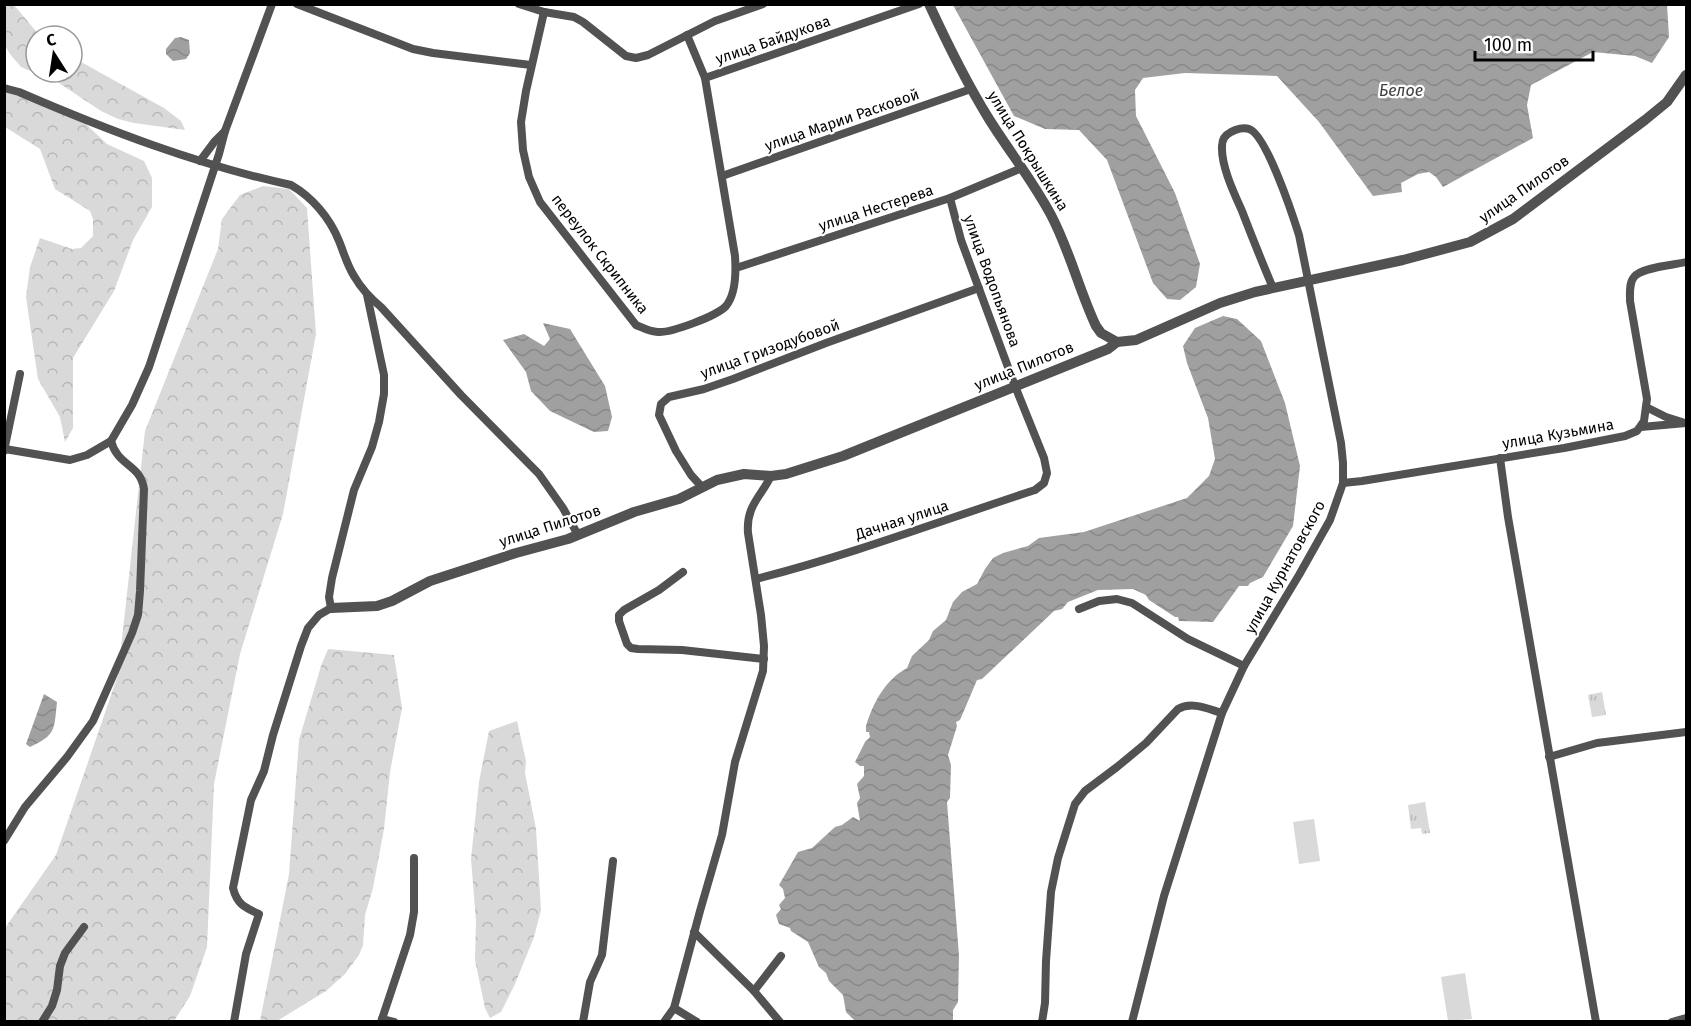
<svg xmlns="http://www.w3.org/2000/svg" width="1691" height="1026" font-family="'Fira Sans',sans-serif">
<style>
.grass{fill:url(#grass-tufts)}
.forest{fill:url(#forest-crowns)}
.pitch{fill:#d9d9d9}
.water{fill:url(#water-waves)}
.lines{fill:none;stroke-linecap:round;stroke-linejoin:round}
.minor{stroke:#525252;stroke-width:8}
.tertiary{stroke:#525252;stroke-width:10}
.labels{text-anchor:middle;dominant-baseline:central;stroke-width:4.5;stroke-linejoin:round;paint-order:stroke}
.street-label{font-size:15px;fill:#000;stroke:#fff}
.water-label{font-size:16px;font-style:italic;fill:#414141;stroke:#fff}
</style>
<defs>
<pattern id="grass-tufts" width="24" height="20" patternUnits="userSpaceOnUse" patternTransform="scale(1.5)"><rect width="24" height="20" fill="#d9d9d9"/><path d="M3 7l-1-3M5 7V3M7 7l1-3M15 17l-1-3M17 17v-4M19 17l1-3" fill="none" stroke="#b8b8b8"/></pattern>
<pattern id="forest-crowns" width="20" height="18" patternUnits="userSpaceOnUse" patternTransform="scale(1.5)"><rect width="20" height="18" fill="#d9d9d9"/><path d="M2 6a3 3 0 1 1 6 0M12 15a3 3 0 1 1 6 0" fill="none" stroke="#b8b8b8"/></pattern>
<pattern id="water-waves" width="16" height="10" patternUnits="userSpaceOnUse" patternTransform="scale(1.5)"><rect width="16" height="10" fill="#a0a0a0"/><path d="M0 5q4-4 8 0t8 0" fill="none" stroke="#888"/></pattern>
</defs>
<rect width="100%" height="100%" fill="#fff"/>
<g class="grass">
<polygon points="1602,692 1606,715 1592,717 1588,695"/>
<polygon points="1425,802 1430,833 1422,834 1421,828 1411,829 1408,805"/>
</g>
<g class="forest">
<polygon points="4,5 14,5 40,36 36,36 36,72 72,72 72,57 164,108 181,121 185,130 134,123 118,119 101,111 59,83 21,67 10,54 5,46"/>
<polygon points="4,90 73,112 107,144 144,161 152,178 152,207 133,240 114,291 73,358 73,428 65,442 60,417 38,379 26,297 30,267 40,238 72,249 81,248 93,236 93,219 90,211 55,189 40,149 5,127"/>
<polygon points="263,186 289,189 307,208 316,334 283,514 240,654 214,784 207,947 190,996 174,1021 5,1022 5,928 56,855 118,675 145,431 218,249 222,219 240,195"/>
<polygon points="328,649 394,655 402,708 390,772 384,829 373,888 365,915 363,945 359,955 345,974 326,991 277,1021 260,1021 289,874 299,740 321,666"/>
<polygon points="517,721 526,761 525,773 536,829 541,910 534,937 515,984 501,1012 490,1018 485,1008 475,960 476,921 471,859 479,782 489,731"/>
</g>
<g class="pitch">
<polygon points="1314,819 1320,861 1299,864 1293,822"/>
<polygon points="1465,973 1472,1019 1448,1021 1441,977"/>
</g>
<g class="water">
<polygon points="1667,5 1669,37 1652,63 1635,56 1593,52 1531,85 1527,105 1533,138 1443,187 1436,177 1429,172 1418,174 1401,183 1402,192 1373,196 1319,122 1277,76 1185,73 1143,78 1135,90 1136,116 1175,193 1200,264 1196,287 1180,300 1167,299 1153,283 1107,160 1079,130 1045,129 1014,116 953,5"/>
<polygon points="181,37 189,40 190,53 186,59 173,61 166,54 166,49 175,38"/>
<path d="M 1223,316 L 1237,319 L 1261,341 L 1285,403 L 1300,466 L 1293,526 L 1263,577 L 1250,583 L 1248,586 L 1239,586 L 1213,622 L 1179,621 L 1178,617 L 1175,617 L 1149,600 L 1146,595 L 1133,589 L 1098,590 L 1068,602 L 1062,609 L 1054,611 L 982,679 L 977,680 L 960,720 L 956,722 L 957,726 L 948,755 L 951,765 L 950,798 L 947,802 L 959,956 L 958,1002 L 953,1010 L 953,1021 L 857,1022 L 853,1019 L 846,1012 L 843,995 L 829,981 L 826,973 L 819,967 L 808,942 L 791,931 L 790,928 L 779,924 L 776,915 L 781,909 L 779,905 L 785,898 L 783,889 L 779,885 L 798,852 L 812,848 L 835,827 L 842,825 L 853,817 L 860,821 L 857,803 L 860,798 L 857,784 L 864,776 L 864,766 L 860,766 L 855,762 L 865,742 L 870,737 L 869,732 L 866,732 L 866,726 C 873,703 885,680 907,668 L 912,656 L 929,640 L 933,631 L 946,620 L 953,602 L 962,592 L 977,584 L 985,569 L 993,558 L 1003,553 L 1028,546 L 1039,538 L 1084,532 L 1187,498 L 1209,476 L 1215,459 L 1208,418 L 1187,363 L 1183,346 L 1195,328 Z"/>
<polygon points="543,323 570,329 605,386 612,417 608,431 594,432 550,411 531,391 526,372 503,340 524,334 544,346 550,339"/>
<path d="M 44,694 L 57,702 C 54,730 56,735 30,747 L 26,744 Z"/>
</g>
<g class="lines">
<g class="minor">
<polyline points="297,4 413,49 433,53 531,65"/>
<polyline points="519,4 544,12 574,17 583,22 626,56 636,58 648,55 715,21 763,4"/>
<path d="M 544,12 L 526,91 L 521,122 L 523,150 L 529,177 L 540,202 L 636,325 C 643,328 650,332 658,332 C 671,333 717,316 726,306 C 736,294 736,271 735,256 L 705,78 L 687,35"/>
<polyline points="705,78 919,4"/>
<path d="M 4,88 L 19,92 C 107,130 198,165 291,185 C 312,197 330,218 339,241 C 344,253 347,265 354,276 C 361,288 370,298 381,307 L 461,395 L 539,474 L 563,508 L 578,535"/>
<polyline points="200,161 215,141 225,131"/>
<polyline points="722,176 971,89"/>
<polyline points="736,268 950,198 1022,168"/>
<polyline points="1646,407 1666,417 1682,422"/>
<polyline points="1641,427 1686,423"/>
<polyline points="5,449 70,460 87,455 111,441 132,405 149,367 219,154 225,131 272,4"/>
<polyline points="4,451 20,374"/>
<polyline points="1500,458 1508,517 1596,1022"/>
<path d="M 1343,483 L 1362,481 L 1564,448 L 1625,436 L 1637,431 L 1644,421 L 1647,399 L 1630,301 C 1630,293 1629,283 1634,277 C 1641,267 1675,265 1686,262"/>
<polyline points="702,487 691,475 676,451 659,415 661,404 669,397 704,389 733,379 826,343 979,288"/>
<polyline points="683,572 659,590 624,610 619,615 619,621 627,644 631,648 638,649 682,650 764,659"/>
<path d="M 756,579 C 851,555 943,520 1035,490 L 1044,483 L 1047,473 L 1044,458 L 1015,386 L 961,240 L 950,198"/>
<polyline points="1079,609 1099,601 1117,599 1132,603 1188,639 1244,666"/>
<polyline points="1549,757 1597,743 1686,732"/>
<path d="M 4,841 L 25,807 L 67,757 L 93,721 L 132,633 L 138,615 L 140,591 L 144,489 C 140,463 118,467 111,441"/>
<polyline points="694,932 754,991 780,1022"/>
<polyline points="754,991 781,956"/>
<polyline points="674,1008 697,1022"/>
<polyline points="382,1019 394,1022"/>
<polyline points="42,1022 52,1006 57,990 60,966 65,953 84,927"/>
<path d="M 234,1022 L 246,954 L 259,914 C 244,907 237,904 233,888 L 251,800 L 264,771 L 273,735 L 301,646 L 308,628 L 319,615 L 331,608 L 329,597 L 332,578 L 354,490 L 372,447 L 379,422 L 384,394 L 384,375 L 367,295"/>
<polyline points="381,1022 410,935 414,912 414,858"/>
<polyline points="583,1022 590,982 602,955 613,861"/>
<path d="M 664,1022 L 674,1008 L 700,911 L 722,835 L 735,762 L 763,671 L 764,646 L 761,615 L 748,533 C 746,506 760,498 771,476"/>
<path d="M 1042,1022 L 1045,1003 L 1046,961 L 1051,892 L 1058,858 L 1075,804 L 1085,791 L 1117,767 L 1146,743 L 1178,709 C 1192,701 1208,709 1222,713"/>
<path d="M 1132,1022 L 1164,896 L 1222,713 L 1244,666 L 1299,575 L 1330,520 L 1343,483 L 1343,463 L 1341,443 L 1299,235 C 1293,216 1266,134 1249,129 C 1244,127 1236,129 1231,132 C 1225,135 1222,139 1222,146 C 1221,166 1234,193 1242,211 C 1252,237 1262,262 1273,288"/>
<polyline points="1672,1022 1686,1018"/>
</g>
<g class="tertiary">
<path d="M 929,4 C 947,43 966,82 989,119 C 1009,151 1033,181 1051,215 C 1070,251 1079,290 1096,326 L 1101,333 L 1117,342"/>
<polyline points="331,608 377,606 392,601 430,581 516,553 568,539 634,512 679,499 717,480 744,474 771,476 786,474 843,456 1108,349 1117,342 1136,340 1220,303 1255,292 1403,260 1470,242 1513,219 1645,120 1667,102 1686,75"/>
</g>
</g>
<g class="labels">
<g class="street-label">
<text transform="translate(773 40) rotate(-19)">улица Байдукова</text>
<text transform="translate(842 120) rotate(-19)">улица Марии Расковой</text>
<text transform="translate(1028 151) rotate(58)">улица Покрышкина</text>
<text transform="translate(1524 189) rotate(-35)">улица Пилотов</text>
<text transform="translate(876 208) rotate(-18)">улица Нестерева</text>
<text transform="translate(600 254) rotate(52)">переулок Скрипника</text>
<text transform="translate(992 281) rotate(70)">улица Водопьянова</text>
<text transform="translate(770 349) rotate(-20)">улица Гризодубовой</text>
<text transform="translate(1024 366) rotate(-22)">улица Пилотов</text>
<text transform="translate(1558 434) rotate(-10)">улица Кузьмина</text>
<text transform="translate(902 520) rotate(-18)">Дачная улица</text>
<text transform="translate(550 526) rotate(-18)">улица Пилотов</text>
<text transform="translate(1285 567) rotate(-61)">улица Курнатовского</text>
</g>
<g class="water-label">
<text x="1401" y="90">Белое</text>
</g>
</g>
<rect width="1691" height="1026" fill="none" stroke="#000000" stroke-width="12"/>
<g transform="translate(54 54) rotate(348)"><circle r="28" fill="#ffffff" stroke="#999999" stroke-width="1.5"/>
<path d="M0-4.5L10 22L0 15L-10 22Z" fill="#000000"/>
<text y="-9" font-size="16" font-weight="bold" text-anchor="middle" fill="#000000">С</text>
</g>
<path d="M1475 51v9h118v-9" fill="none" stroke="#000000" stroke-width="3"/>
<text x="1484" y="51" font-size="18" fill="#000000" stroke="#ffffff" stroke-width="4.5" paint-order="stroke">100 m</text>
</svg>
